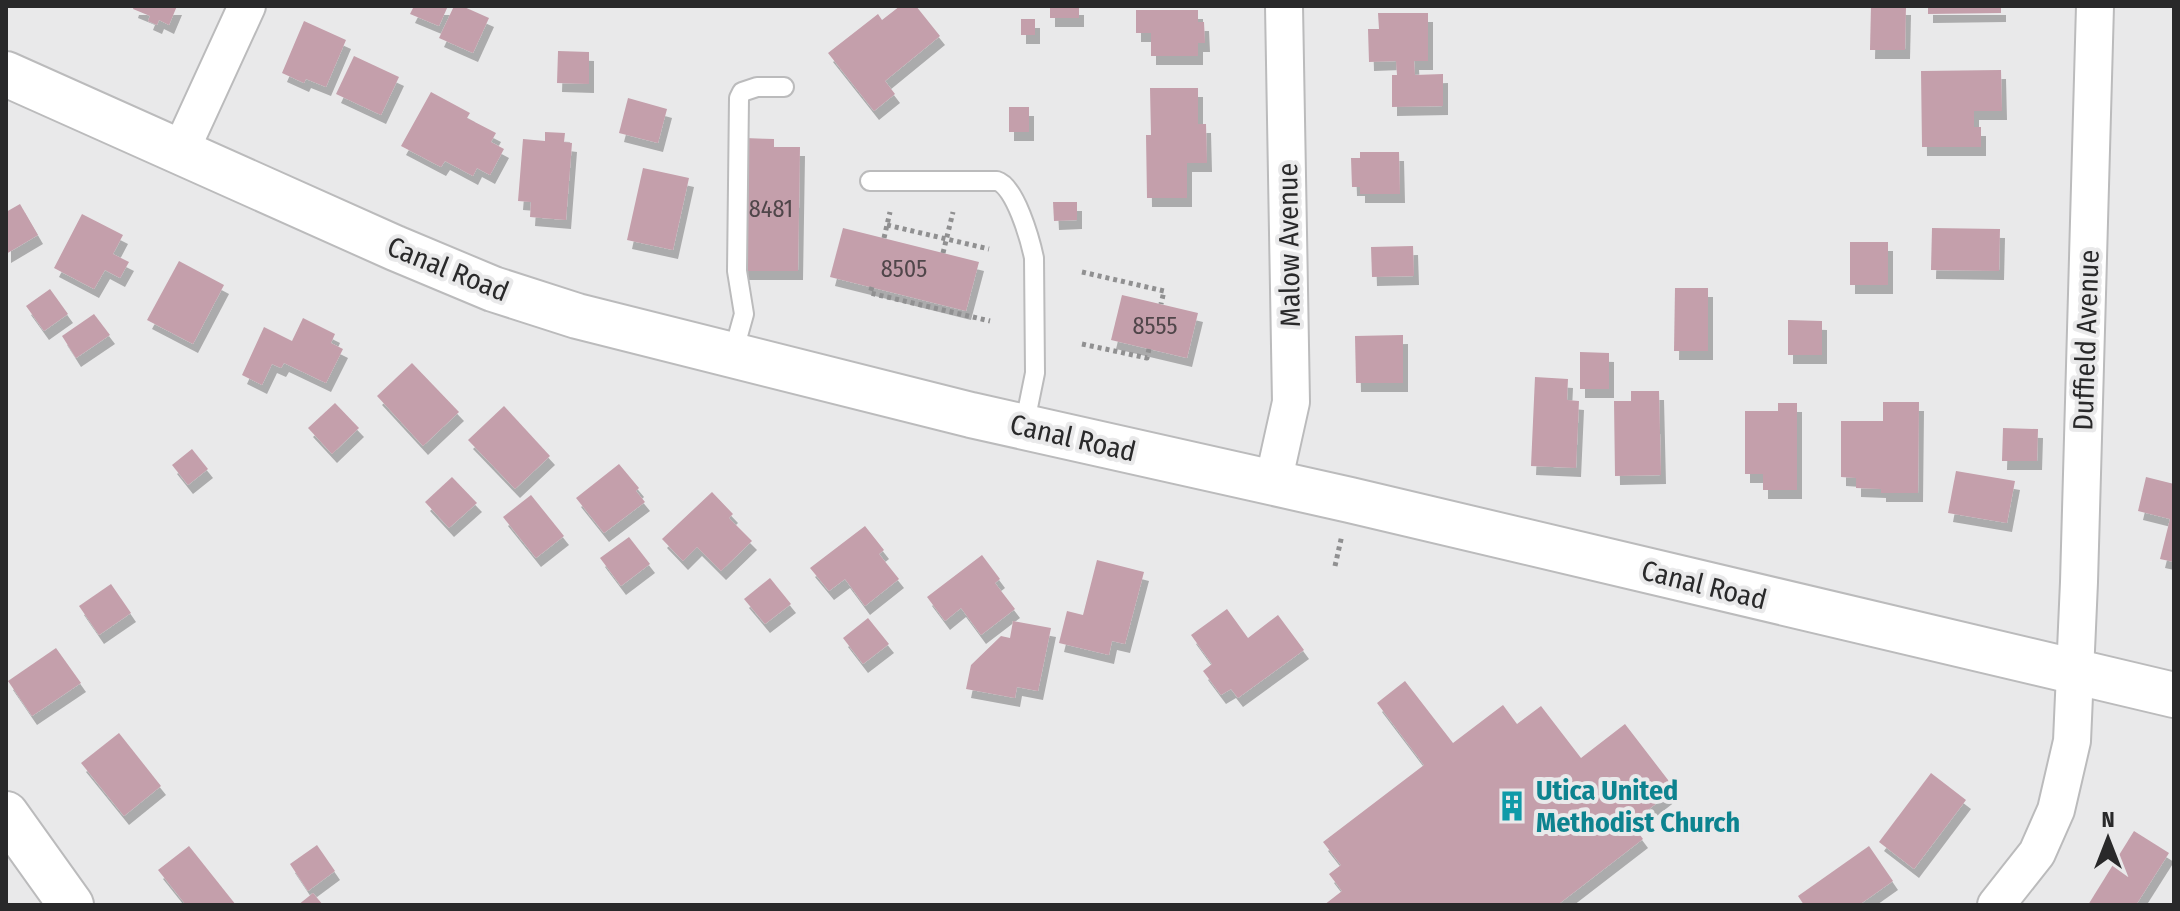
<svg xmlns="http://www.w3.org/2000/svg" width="2180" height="911" font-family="'Fira Sans Condensed',sans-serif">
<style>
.building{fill:#c49fab;filter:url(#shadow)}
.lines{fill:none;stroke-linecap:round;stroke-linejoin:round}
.service-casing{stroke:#bbbbbc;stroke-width:22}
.minor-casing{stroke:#bbbbbc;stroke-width:40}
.tertiary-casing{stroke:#bbbbbc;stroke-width:48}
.path{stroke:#909091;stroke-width:5;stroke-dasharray:4 4;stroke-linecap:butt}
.service{stroke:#fff;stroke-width:18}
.minor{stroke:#fff;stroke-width:36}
.tertiary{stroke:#fff;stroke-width:44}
.labels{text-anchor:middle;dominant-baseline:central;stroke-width:8;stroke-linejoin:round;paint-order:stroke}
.number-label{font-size:24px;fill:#50464a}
.street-label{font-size:28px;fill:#29292a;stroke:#e9e9ea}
.culture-label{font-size:28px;font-weight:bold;fill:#0d838f;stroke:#e9e9ea;text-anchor:start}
</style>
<defs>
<filter id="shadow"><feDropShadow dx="5" dy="9" stdDeviation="0" flood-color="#0004"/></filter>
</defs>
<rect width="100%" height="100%" fill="#e9e9ea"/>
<g class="building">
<polygon points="134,6 177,6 169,25 159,20 157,25 148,21 150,16 133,9"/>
<polygon points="414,6 448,6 439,26 410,14"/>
<polygon points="454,6 462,6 489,18 473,53 439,38"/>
<polygon points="900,6 916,6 940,36 885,81 895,94 874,111 828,53 878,14 882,20"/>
<rect x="1050" y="6" width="29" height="12"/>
<polygon points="1871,6 1906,6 1905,50 1870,50"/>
<polygon points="1928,6 2001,6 2001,13 1928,14"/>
<polygon points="1136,10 1198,10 1198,22 1204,22 1205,43 1198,43 1198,56 1151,56 1151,33 1136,33"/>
<polygon points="1378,13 1428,13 1428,61 1414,61 1415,75 1443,74 1443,106 1392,107 1392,75 1397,75 1396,61 1369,62 1368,29 1379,29"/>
<rect x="1021" y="19" width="14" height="16"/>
<polygon points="304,21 346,40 326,87 306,79 304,83 282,73"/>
<polygon points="558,51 589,52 589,84 557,83"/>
<polygon points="354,56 399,77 381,115 336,94"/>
<polygon points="2001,70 2002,111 1974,111 1974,127 1981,127 1981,147 1922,147 1921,71"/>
<polygon points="1150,88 1198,88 1198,124 1206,124 1207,163 1187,163 1187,198 1147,198 1146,135 1151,135"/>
<polygon points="431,92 470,113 467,118 496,133 491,142 504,149 490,175 477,168 473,176 445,161 441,167 401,146"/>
<polygon points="628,98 667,109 658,143 619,133"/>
<rect x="1009" y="107" width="20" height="25"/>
<polygon points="545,132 565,133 564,142 572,143 566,220 530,217 531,202 518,201 523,139 545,141"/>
<polygon points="745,138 774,139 774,147 800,147 798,271 743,271"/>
<polygon points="1360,152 1399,152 1400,194 1360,194 1360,187 1352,187 1351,158 1360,158"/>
<polygon points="643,168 689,178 673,250 627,240"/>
<polygon points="1053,202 1077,202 1077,220 1054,221"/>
<polygon points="20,204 38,235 6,254 6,212"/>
<polygon points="82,214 123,235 113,254 129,262 120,278 105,270 94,289 54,268"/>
<polygon points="843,228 979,262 966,311 830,277"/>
<polygon points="1932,228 2000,229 1999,271 1931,270"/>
<rect x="1850" y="242" width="38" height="43"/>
<polygon points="1413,246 1414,276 1372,277 1371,247"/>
<polygon points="179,261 224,285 193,344 147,320"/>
<polygon points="1675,288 1708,288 1708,351 1674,351"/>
<polygon points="50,289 68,314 44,331 26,306"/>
<polygon points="1122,295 1198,313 1187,358 1111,340"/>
<polygon points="94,314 110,335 76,358 62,336"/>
<polygon points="303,318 335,334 331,343 343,349 326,383 284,363 281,368 272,364 262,385 242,375 264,327 292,341"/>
<polygon points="1788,320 1822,321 1822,355 1788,355"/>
<polygon points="1403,335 1403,383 1356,383 1355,336"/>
<polygon points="1580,352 1609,353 1609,389 1580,389"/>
<polygon points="412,363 459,412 423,446 377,396"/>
<polygon points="1535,377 1568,379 1567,400 1579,401 1576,468 1531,466"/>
<polygon points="1631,391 1659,391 1661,475 1615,476 1614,401 1631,401"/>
<polygon points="1883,402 1919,402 1918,493 1881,493 1881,489 1856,488 1856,478 1841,477 1841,421 1883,421"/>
<polygon points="335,403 359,428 332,454 308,428"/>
<polygon points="1778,403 1797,403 1797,490 1763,490 1763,474 1745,474 1745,411 1778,411"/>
<polygon points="504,406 550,456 515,489 468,440"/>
<polygon points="2003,428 2038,429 2037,461 2002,461"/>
<polygon points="192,449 208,469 188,485 172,465"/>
<polygon points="619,464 639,488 636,491 645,502 604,533 576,498"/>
<polygon points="1956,471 2015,481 2007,523 1948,513"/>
<polygon points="452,477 477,503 449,528 425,502"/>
<polygon points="2146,477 2174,484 2174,562 2160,559 2170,519 2138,511"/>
<polygon points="712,492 733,514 729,518 752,541 721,571 697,547 683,561 662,539"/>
<polygon points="531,495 564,536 536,558 503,517"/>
<polygon points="865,526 884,550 879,554 899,579 865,606 845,579 829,591 810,568"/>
<polygon points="629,537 650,564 621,586 600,558"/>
<polygon points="982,555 1000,579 995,583 1015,609 981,635 961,608 945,621 927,597"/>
<polygon points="1097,560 1144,572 1125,644 1112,641 1109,655 1059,643 1067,611 1083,615"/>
<polygon points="770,578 791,604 765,624 744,599"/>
<polygon points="111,584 131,613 99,635 79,606"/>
<polygon points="1227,609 1248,638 1278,615 1304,650 1238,698 1231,689 1221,695 1203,671 1212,664 1191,635"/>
<polygon points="868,618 889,644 863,664 843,638"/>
<polygon points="1013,621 1051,628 1038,691 1017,687 1015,698 966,689 971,665 1001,636 1010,638"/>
<polygon points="56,648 81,683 32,716 8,681"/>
<polygon points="1405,681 1453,743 1503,705 1517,724 1541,706 1581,758 1625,724 1675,789 1631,823 1643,839 1560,903 1561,905 1324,905 1342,891 1329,874 1341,865 1323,842 1424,765 1377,703"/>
<polygon points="119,733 161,786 124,816 81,763"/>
<polygon points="1931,773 1966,800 1914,869 1879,842"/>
<polygon points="2134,831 2169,853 2136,905 2088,905"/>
<polygon points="317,845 335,871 308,891 290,864"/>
<polygon points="189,846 236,905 186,905 158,870"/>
<polygon points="1869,846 1893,881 1859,905 1804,905 1798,896"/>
<polygon points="313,893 323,905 298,905"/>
</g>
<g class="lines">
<g class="service-casing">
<g id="service">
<path d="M 870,181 L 997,181 C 1015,186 1030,239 1034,258 L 1035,373 L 1024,427"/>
<polyline points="732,357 744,314 737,271 739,98 742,92 757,87 784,87"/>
</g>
</g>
<g class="minor-casing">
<g id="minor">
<polyline points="180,152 247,6"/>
<polyline points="1273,483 1291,402 1284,6"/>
<polyline points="1996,905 2037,853 2056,810 2072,741 2079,582 2095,6"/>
</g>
</g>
<g class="tertiary-casing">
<g id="tertiary">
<polyline points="6,74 395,248 493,289 577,316 971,415 1350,500 2174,695"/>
<polyline points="6,814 71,905"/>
</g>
</g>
<g class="path">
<polyline points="887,225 989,249"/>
<polyline points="884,238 890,212"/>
<polyline points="943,253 953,212"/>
<polyline points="1082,272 1164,291 1161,304"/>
<polyline points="872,287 870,293 990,321"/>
<polyline points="1082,344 1147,358 1149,349"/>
<polyline points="1335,566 1342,535"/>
</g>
<use href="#service" class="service"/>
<use href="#minor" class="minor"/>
<use href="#tertiary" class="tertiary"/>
</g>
<defs>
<g id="building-bare" transform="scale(2.4)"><path d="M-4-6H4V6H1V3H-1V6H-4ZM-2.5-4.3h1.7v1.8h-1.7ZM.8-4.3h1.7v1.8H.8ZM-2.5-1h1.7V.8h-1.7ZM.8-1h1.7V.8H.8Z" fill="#0f9aa8" stroke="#e9e9ea" stroke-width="2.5" paint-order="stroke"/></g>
</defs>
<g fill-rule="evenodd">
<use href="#building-bare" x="1512" y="806"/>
</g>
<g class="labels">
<g class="number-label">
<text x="771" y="209">8481</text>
<text x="904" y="269">8505</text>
<text x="1155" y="326">8555</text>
</g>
<g class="street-label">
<text transform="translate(1289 245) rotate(-91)">Malow Avenue</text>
<text transform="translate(448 269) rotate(22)">Canal Road</text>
<text transform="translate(2086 340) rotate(-88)">Duffield Avenue</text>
<text transform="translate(1073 438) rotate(13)">Canal Road</text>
<text transform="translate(1704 585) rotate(14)">Canal Road</text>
</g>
<g class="culture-label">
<text x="1536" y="790">Utica United<tspan x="1536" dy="32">Methodist Church</tspan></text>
</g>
</g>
<rect width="2180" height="911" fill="none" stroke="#29292a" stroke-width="16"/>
<g transform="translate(2108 839)" stroke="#e9e9ea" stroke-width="6" paint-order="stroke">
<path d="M0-6L14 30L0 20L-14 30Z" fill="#29292a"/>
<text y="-12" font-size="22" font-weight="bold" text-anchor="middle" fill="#29292a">N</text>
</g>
</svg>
